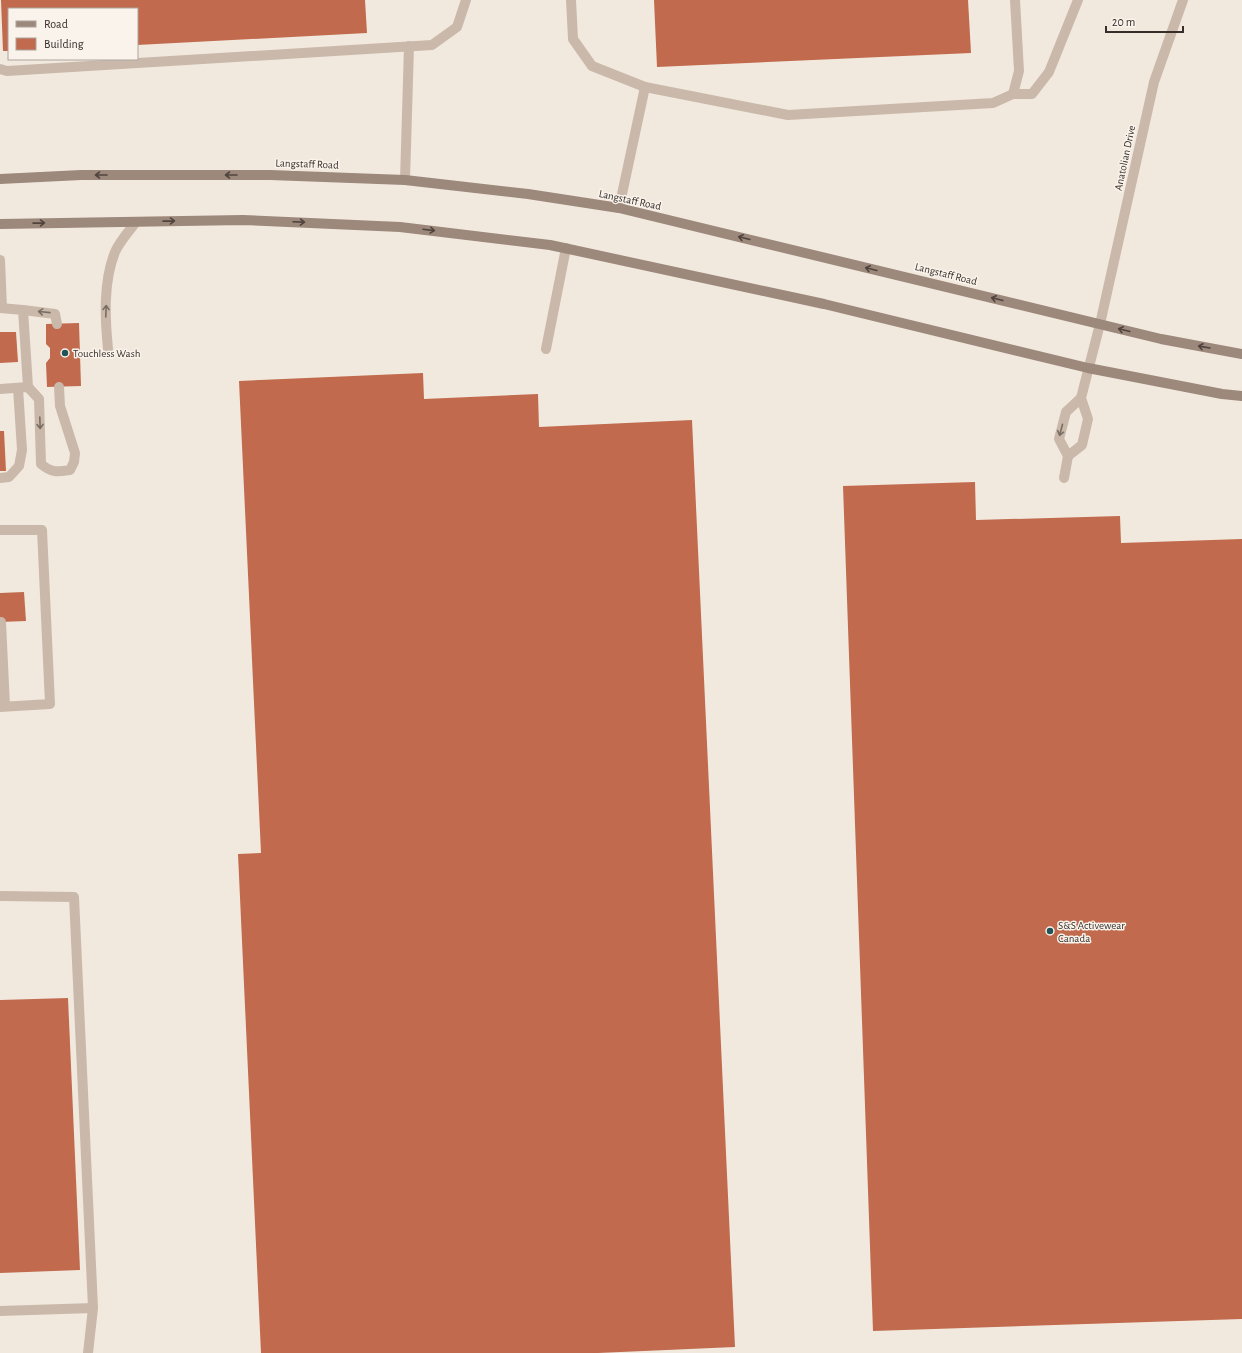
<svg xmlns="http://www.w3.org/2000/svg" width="1242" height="1353" font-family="'Alegreya Sans',sans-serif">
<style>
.building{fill:#c16a4d}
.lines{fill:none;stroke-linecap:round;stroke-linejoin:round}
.lane{stroke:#cab9aa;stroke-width:10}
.street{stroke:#cab9aa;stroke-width:10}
.secondary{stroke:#9d887c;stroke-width:10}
.oneway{stroke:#50443e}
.oneway2{stroke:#796d64}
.poi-dot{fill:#215457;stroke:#f9f3eb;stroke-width:1.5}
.labels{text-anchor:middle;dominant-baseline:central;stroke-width:3;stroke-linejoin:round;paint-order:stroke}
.street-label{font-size:11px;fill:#372e2a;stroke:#f9f3eb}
.poi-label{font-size:11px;fill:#372e2a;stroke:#f9f3eb;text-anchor:start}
</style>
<rect width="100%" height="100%" fill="#f2e9de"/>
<g class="building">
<polygon points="1,0 365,0 367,33 137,45 137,9 9,9 9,51 3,51"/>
<polygon points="654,0 968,0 971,53 657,67"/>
<polygon points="79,323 81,386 47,387 46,363 50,358 50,348 46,344 46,324"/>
<polygon points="0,332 16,332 18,362 0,363"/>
<polygon points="423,373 424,399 538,394 539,427 692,420 735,1347 598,1353 261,1353 238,854 261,853 239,381"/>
<polygon points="0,431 4,431 6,471 0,471"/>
<polygon points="975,482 976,520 1120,516 1121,543 1242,539 1242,1319 873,1331 843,486"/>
<polygon points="24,592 26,621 0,622 0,593"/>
<polygon points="68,998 80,1270 0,1273 0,1000"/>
</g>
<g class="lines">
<g class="lane">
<polyline points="571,0 573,39 592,66 645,87"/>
<polyline points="0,69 7,71 432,45 457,27 466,0"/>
<polyline points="1013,94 1032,94 1049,72 1078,0"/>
<polyline points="405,180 409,46"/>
<polyline points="619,208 645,87 788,115 993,103 1013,94 1019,71 1015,0"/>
<polyline points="0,260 2,308"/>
<polyline points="0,308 23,310 28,387 0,389"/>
<polyline points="23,310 55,314 57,324"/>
<path d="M 108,349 C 105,318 103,282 115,252 C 120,241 129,231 136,222"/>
<polyline points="546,349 566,248"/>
<path d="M 28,387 L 39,399 L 41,464 C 52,473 57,472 70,470 L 74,462 L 75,453 L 60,406 L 59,387"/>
<polyline points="1081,398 1066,412 1059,439 1068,456 1082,445 1088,419 1081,398 1100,324"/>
<polyline points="0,478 9,477 19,466 22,450 18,388"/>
<polyline points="1064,478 1068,456"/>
<polyline points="0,530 42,530 50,704 0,707"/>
<polyline points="1,622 5,706"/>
<polyline points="0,896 74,897 93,1308 88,1353"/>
<polyline points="0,1311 93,1308"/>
</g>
<polyline class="street" points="1100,324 1154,82 1183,0"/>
<g class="secondary">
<polyline points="0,179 81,175 270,175 405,180 528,194 619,208 1161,339 1242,354"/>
<polyline points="0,224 243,220 400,227 550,245 824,304 1088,368 1222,394 1242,396"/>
</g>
</g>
<defs><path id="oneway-shaft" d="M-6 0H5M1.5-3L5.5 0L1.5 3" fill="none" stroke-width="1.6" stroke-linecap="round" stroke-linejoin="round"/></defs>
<g class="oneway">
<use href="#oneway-shaft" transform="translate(101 175) rotate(180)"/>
<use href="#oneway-shaft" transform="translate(231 175) rotate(180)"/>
<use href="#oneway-shaft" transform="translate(169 221) rotate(-1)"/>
<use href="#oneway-shaft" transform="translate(299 222) rotate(2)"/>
<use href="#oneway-shaft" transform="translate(39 223) rotate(-1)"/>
<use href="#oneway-shaft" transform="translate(429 230) rotate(7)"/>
<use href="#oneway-shaft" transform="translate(744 238) rotate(-166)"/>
<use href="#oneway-shaft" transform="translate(871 269) rotate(-166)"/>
<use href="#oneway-shaft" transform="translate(997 299) rotate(-166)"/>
<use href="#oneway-shaft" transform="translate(1124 330) rotate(-166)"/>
<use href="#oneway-shaft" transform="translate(1204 347) rotate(-170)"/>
</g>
<g class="oneway2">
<use href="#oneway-shaft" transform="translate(106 311) rotate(-88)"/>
<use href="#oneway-shaft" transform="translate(44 312) rotate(-174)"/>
<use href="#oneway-shaft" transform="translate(40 423) rotate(88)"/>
<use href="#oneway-shaft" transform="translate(1061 430) rotate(105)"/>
</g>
<g class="poi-dot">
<circle cx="65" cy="353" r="4"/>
<circle cx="1050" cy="931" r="4"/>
</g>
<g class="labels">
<g class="street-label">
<text transform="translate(1125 158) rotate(-78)">Anatolian Drive</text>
<text transform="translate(307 164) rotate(2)">Langstaff Road</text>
<text transform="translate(630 200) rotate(12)">Langstaff Road</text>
<text transform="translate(946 274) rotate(14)">Langstaff Road</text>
</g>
<g class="poi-label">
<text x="73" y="353">Touchless Wash</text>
<text x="1058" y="925">S&amp;S Activewear<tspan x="1058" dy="13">Canada</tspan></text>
</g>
</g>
<rect x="8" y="8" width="130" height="52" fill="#f9f3eb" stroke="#aba49e"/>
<rect x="16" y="21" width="20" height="6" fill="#9d887c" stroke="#aba49e"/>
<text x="44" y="28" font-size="12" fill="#372e2a">Road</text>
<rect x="16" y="38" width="20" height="12" fill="#c16a4d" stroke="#aba49e"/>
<text x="44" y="48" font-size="12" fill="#372e2a">Building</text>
<path d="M1106 26v6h77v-6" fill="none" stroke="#372e2a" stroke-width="2"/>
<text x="1112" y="26" font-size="12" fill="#372e2a" stroke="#f9f3eb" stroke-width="3" paint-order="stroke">20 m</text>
</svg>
